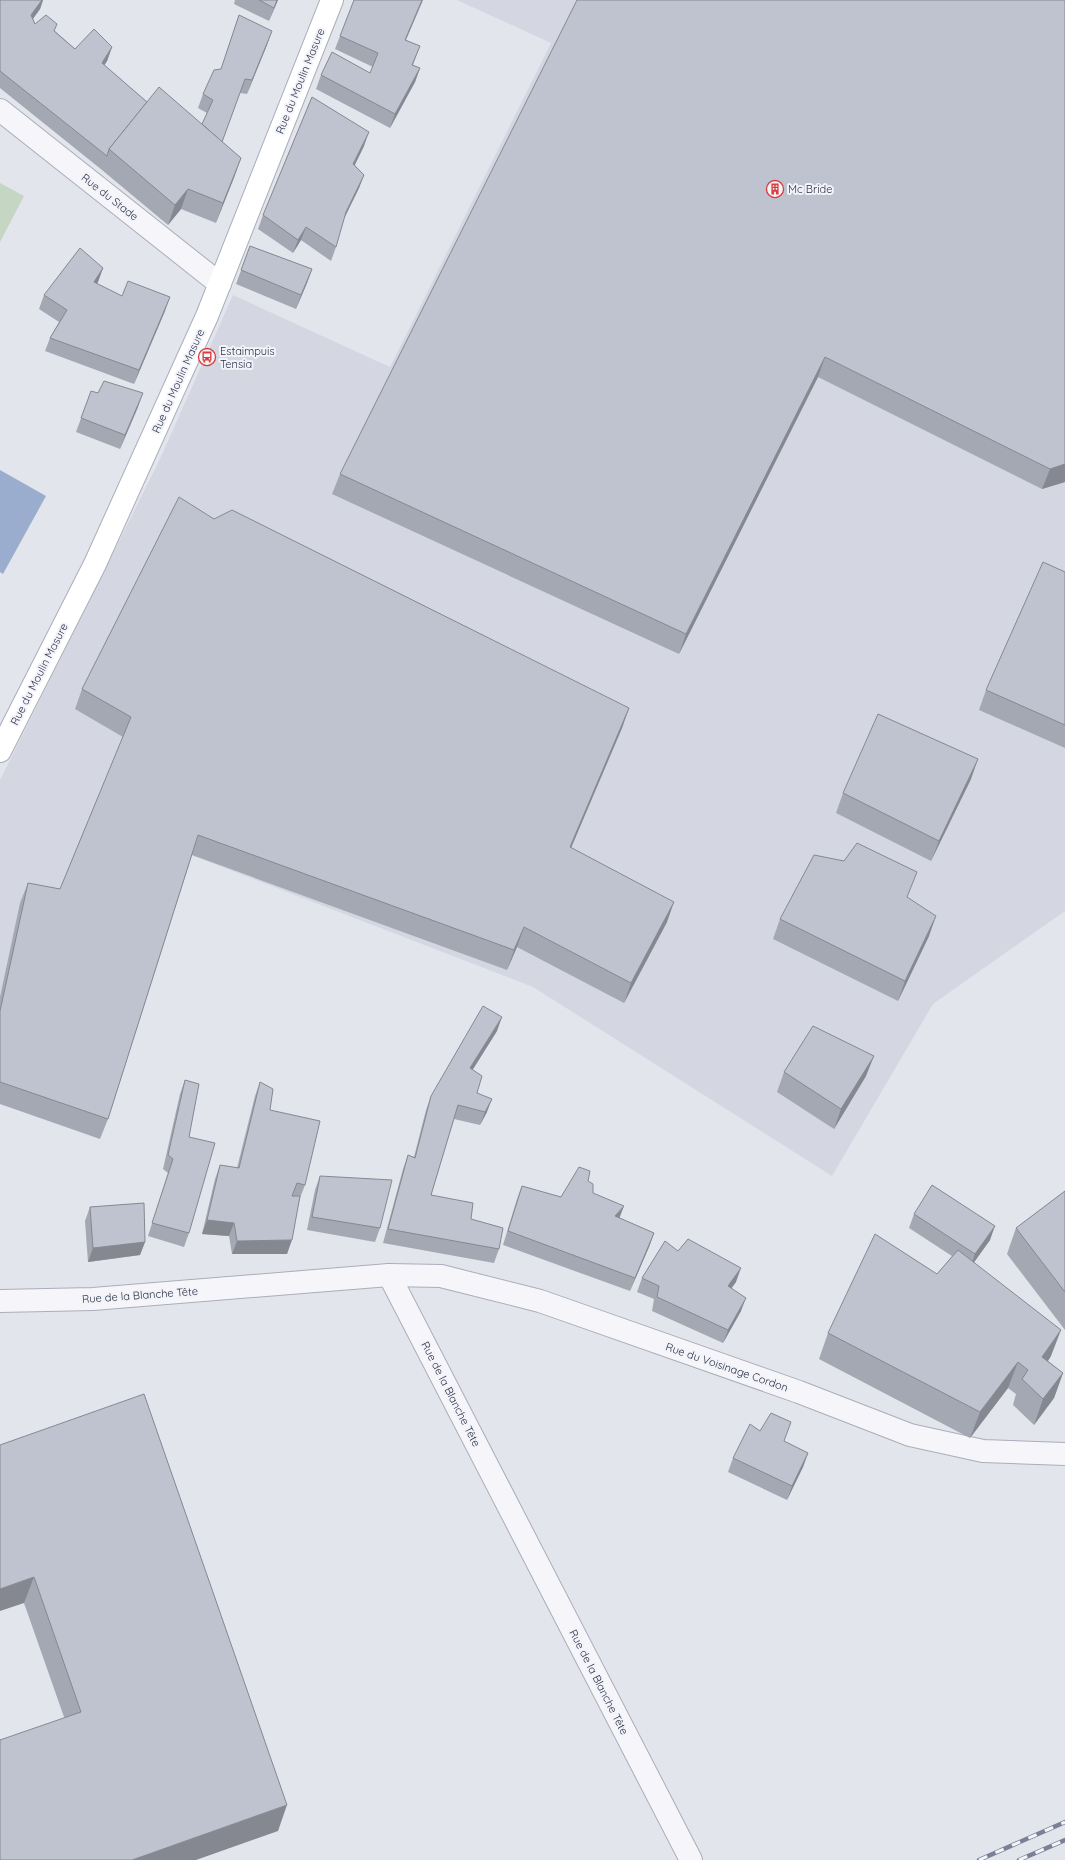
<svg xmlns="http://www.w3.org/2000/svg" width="1065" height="1860" font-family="Quicksand,sans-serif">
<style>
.built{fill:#d4d7e1}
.green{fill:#c5d6c3}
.water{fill:#9badce}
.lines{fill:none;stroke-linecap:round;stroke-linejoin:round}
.street-casing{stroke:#aaaeba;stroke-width:24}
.secondary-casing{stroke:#aaaeba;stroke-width:24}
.street{stroke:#f6f6fa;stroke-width:22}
.secondary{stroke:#fff;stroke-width:22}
.rail-casing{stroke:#7a8197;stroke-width:4.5}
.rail{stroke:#f2f4f9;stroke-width:3;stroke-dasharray:9;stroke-linecap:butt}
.wall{fill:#a4a8b2}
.shaded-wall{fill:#868891}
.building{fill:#bfc3cf;stroke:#868891}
.labels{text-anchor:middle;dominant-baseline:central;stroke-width:4;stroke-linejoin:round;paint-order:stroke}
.street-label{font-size:11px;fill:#292f45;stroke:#f2f4f9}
.poi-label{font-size:11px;fill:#292f45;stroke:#f2f4f9;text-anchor:start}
</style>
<rect width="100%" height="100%" fill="#e2e5ec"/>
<polygon class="built" points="457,0 1065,0 1065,911 933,1004 832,1176 533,987 191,855 0,1104 0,780 159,461 233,295 390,367 551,43"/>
<polygon class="green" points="0,183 24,196 0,242"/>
<polygon class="water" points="0,470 46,496 3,574 0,572"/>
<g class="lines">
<g class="street-casing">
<g id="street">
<polyline points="0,110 220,284"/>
<polyline points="389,1275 691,1860"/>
<polyline points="0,1301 93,1299 389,1275 441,1276 540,1301 799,1392 910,1435 983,1451 1065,1454"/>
</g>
</g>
<g class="secondary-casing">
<polyline id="secondary" points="0,751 95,564 207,316 332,0"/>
</g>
<use href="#street" class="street"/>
<use href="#secondary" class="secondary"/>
<g class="rail-casing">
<g id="rail">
<polyline points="979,1860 1065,1822"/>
<polyline points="1019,1860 1065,1840"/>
</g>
</g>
<use href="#rail" class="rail"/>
</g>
<g class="wall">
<polygon points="0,0 43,0 40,9 33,19 35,24 55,31 75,49 112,47 107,61 104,65 147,102 202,124 207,113 198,108 203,94 221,69 239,15 267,45 247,94 240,93 222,142 241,158 216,223 181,209 168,225 102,170 0,88"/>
<polygon points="235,0 278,0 269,21 234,4"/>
<polygon points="1065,0 1065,482 1042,489 818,377 679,654 332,494 340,474"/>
<polygon points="340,36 406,40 420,46 413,65 420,68 415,82 390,128 316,89 321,75 370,73 373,67 335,49"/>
<polygon points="364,146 355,165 364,175 359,188 343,220 336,247 331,261 301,240 293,253 258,229 263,215"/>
<polygon points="250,246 312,269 307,283 296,309 236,284"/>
<polygon points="103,268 97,284 122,296 165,311 134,384 45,351 50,338 59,322 39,309 44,295"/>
<polygon points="91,391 138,407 120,449 76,432"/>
<polygon points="214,519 629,708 622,728 571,847 667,922 624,1003 517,947 507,970 192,855 108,1119 100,1139 0,1104 0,997 20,903 28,883 60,889 123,737 75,709 82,689"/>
<polygon points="1065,572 1065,748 979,710 986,690"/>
<polygon points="971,779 931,861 836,813 843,793"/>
<polygon points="908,897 929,936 898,1001 773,939 780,919"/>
<polygon points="497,1031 472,1070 477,1093 487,1112 480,1125 454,1119 431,1195 471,1219 499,1249 494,1263 383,1243 403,1169 408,1155 414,1157 426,1110 431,1096"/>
<polygon points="784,1072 866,1076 834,1129 777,1092"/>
<polygon points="185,1080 189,1137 189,1233 184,1247 148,1236 168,1173 163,1169 180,1094"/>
<polygon points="260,1082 270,1110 305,1185 300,1198 287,1254 232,1254 229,1236 202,1234 215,1179 220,1165 237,1168 255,1096"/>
<polygon points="320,1176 380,1228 375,1242 307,1230 315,1190"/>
<polygon points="522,1186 561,1197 593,1193 620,1218 654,1233 649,1247 630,1291 503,1245 517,1199"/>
<polygon points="1065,1191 1065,1330 1007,1254 1016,1228"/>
<polygon points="90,1207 145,1242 140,1255 88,1262 85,1221"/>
<polygon points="914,1214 990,1240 974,1262 1051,1356 1048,1361 1063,1373 1054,1398 1034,1425 1013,1405 1016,1394 1008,1388 970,1438 819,1359 828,1333 937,1274 952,1256 909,1228"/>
<polygon points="678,1251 736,1282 731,1288 741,1311 723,1343 652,1311 654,1299 637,1292 642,1278"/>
<polygon points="760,1431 784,1441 808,1453 803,1467 787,1500 728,1472 733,1458"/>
<polygon points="0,1445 278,1831 64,1717 24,1603"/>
</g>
<g class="shaded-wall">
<polygon points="42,0 43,0 40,9 26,28 31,15"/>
<polygon points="277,0 278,0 269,21 274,8"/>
<polygon points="422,0 423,0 400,54 405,40"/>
<polygon points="272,31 267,45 247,94 252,80"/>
<polygon points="112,47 107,61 97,77 102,63"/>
<polygon points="420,68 415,82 390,128 395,114"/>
<polygon points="369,132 364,146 348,178 353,164"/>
<polygon points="241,158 234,178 216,223 223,203"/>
<polygon points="364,175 359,188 341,225 346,212"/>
<polygon points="188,189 181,209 168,225 175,205"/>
<polygon points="306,227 301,240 293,253 298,240"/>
<polygon points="103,268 98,282 89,296 94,282"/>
<polygon points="312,269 307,283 296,309 301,295"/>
<polygon points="170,297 165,311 134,384 139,370"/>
<polygon points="825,357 818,377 679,654 686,634"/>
<polygon points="143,393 138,407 120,449 125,435"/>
<polygon points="1065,464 1065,482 1042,489 1050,469"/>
<polygon points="629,708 622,728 563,867 570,847"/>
<polygon points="978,759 971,779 931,861 939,841"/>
<polygon points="674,902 667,922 624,1003 631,983"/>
<polygon points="936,916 929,936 898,1001 905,981"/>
<polygon points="524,927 517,947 507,970 514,950"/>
<polygon points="502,1017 497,1031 465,1082 470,1068"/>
<polygon points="874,1056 866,1076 834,1129 841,1109"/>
<polygon points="492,1099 487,1112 480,1125 485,1112"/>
<polygon points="624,1206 619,1219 615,1216"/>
<polygon points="207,1220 234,1223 229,1236 202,1234"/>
<polygon points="995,1226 990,1240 970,1268 975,1254"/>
<polygon points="654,1233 649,1247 630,1291 635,1278"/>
<polygon points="292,1240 287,1254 232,1254 237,1241"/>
<polygon points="145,1242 140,1255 88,1262 93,1248"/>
<polygon points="741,1268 736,1282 723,1300 728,1286"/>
<polygon points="746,1298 741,1311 723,1343 728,1330"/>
<polygon points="1061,1330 1051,1356 1033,1383 1042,1357"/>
<polygon points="1018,1362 1008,1388 970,1438 980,1412"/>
<polygon points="1063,1373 1054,1398 1034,1425 1043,1399"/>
<polygon points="808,1453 803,1467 787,1500 792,1486"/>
<polygon points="34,1577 24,1603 0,1611 0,1589"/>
<polygon points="287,1805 278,1831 196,1860 132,1860"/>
</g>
<g class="building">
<polygon points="0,0 42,0 31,15 35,24 46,15 57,24 54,31 75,49 94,29 112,47 102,63 147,102 109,149 107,156 0,71"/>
<polygon points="259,0 277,0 274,8"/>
<polygon points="354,0 422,0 405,40 420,46 412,65 420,68 395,114 321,75 332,52 370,73 378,53 340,36"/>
<polygon points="577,0 1065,0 1065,464 1050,469 825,357 686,634 340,474"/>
<polygon points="239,15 272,31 252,80 245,79 222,142 202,124 213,100 203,94 214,70 221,69"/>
<polygon points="159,87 241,158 223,203 188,189 175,205 109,149"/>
<polygon points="312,97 369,132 353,164 364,175 346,212 336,247 306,227 298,240 263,215"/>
<polygon points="250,246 312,269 301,295 241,270"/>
<polygon points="80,248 103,268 94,282 122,296 128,281 170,297 139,370 50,338 67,310 44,295"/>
<polygon points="104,381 143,393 125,435 81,418 91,391 98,393"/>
<polygon points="179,497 214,519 232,510 629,708 570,847 674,902 631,983 524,927 514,950 198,835 108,1119 0,1082 0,1011 28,883 60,889 131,717 82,689"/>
<polygon points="1043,562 1065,572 1065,725 986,690"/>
<polygon points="878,714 978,759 939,841 843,793"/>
<polygon points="857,843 917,872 907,897 936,916 905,981 780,919 814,855 844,861"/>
<polygon points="483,1006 502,1017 470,1068 482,1076 477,1093 492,1099 485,1112 458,1105 431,1195 473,1203 471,1219 503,1228 499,1249 388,1229 408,1155 415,1158 431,1096"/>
<polygon points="813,1026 874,1056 841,1109 784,1072"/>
<polygon points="185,1080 199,1084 189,1137 215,1143 189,1233 152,1223 173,1159 168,1155"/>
<polygon points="260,1082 273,1089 270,1110 320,1121 305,1185 297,1183 292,1196 300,1196 292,1240 237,1241 234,1223 207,1220 220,1165 239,1168"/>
<polygon points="579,1167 590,1171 588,1181 593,1184 593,1193 624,1206 615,1216 654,1233 635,1278 508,1231 522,1186 561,1197"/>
<polygon points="320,1176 392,1180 380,1228 312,1217"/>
<polygon points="932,1185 995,1226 975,1254 914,1214"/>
<polygon points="1065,1191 1065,1292 1016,1228"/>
<polygon points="144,1203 145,1242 93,1248 90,1207"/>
<polygon points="875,1234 937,1274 958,1250 1061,1330 1042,1357 1063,1373 1043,1399 1022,1379 1028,1370 1018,1362 980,1412 828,1333"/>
<polygon points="688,1239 741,1268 728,1286 746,1298 728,1330 657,1297 659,1286 642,1278 665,1241 678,1251"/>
<polygon points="144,1394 287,1805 132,1860 0,1860 0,1740 81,1712 34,1577 0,1589 0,1445"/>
<polygon points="771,1413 791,1422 784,1441 808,1453 792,1486 733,1458 750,1424 760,1431"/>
</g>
<defs>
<g id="building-ring" transform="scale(0.9)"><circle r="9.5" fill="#f2f4f9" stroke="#d93f40" stroke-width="1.5"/><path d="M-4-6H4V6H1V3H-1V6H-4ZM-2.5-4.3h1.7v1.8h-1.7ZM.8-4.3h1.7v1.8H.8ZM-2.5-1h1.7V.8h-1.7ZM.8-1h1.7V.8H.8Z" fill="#d93f40"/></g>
<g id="bus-ring" transform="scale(0.9)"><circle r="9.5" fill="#f2f4f9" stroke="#d93f40" stroke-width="1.5"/><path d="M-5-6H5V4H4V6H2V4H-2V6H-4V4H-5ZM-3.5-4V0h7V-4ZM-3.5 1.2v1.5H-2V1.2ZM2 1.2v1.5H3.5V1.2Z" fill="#d93f40"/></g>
</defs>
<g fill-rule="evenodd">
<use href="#building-ring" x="775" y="189"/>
<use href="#bus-ring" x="207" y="357"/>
</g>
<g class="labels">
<g class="street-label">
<text transform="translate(300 81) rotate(-68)">Rue du Moulin Masure</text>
<text transform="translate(110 197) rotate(38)">Rue du Stade</text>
<text transform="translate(178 381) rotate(-66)">Rue du Moulin Masure</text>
<text transform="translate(39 674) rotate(-63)">Rue du Moulin Masure</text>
<text transform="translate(140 1295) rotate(-4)">Rue de la Blanche Tête</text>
<text transform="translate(727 1367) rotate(19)">Rue du Voisinage Cordon</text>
<text transform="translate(451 1394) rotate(63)">Rue de la Blanche Tête</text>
<text transform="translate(599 1682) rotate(63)">Rue de la Blanche Tête</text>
</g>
<g class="poi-label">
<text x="788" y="189">Mc Bride</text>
<text x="220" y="351">Estaimpuis<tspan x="220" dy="13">Tensia</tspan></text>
</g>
</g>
</svg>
